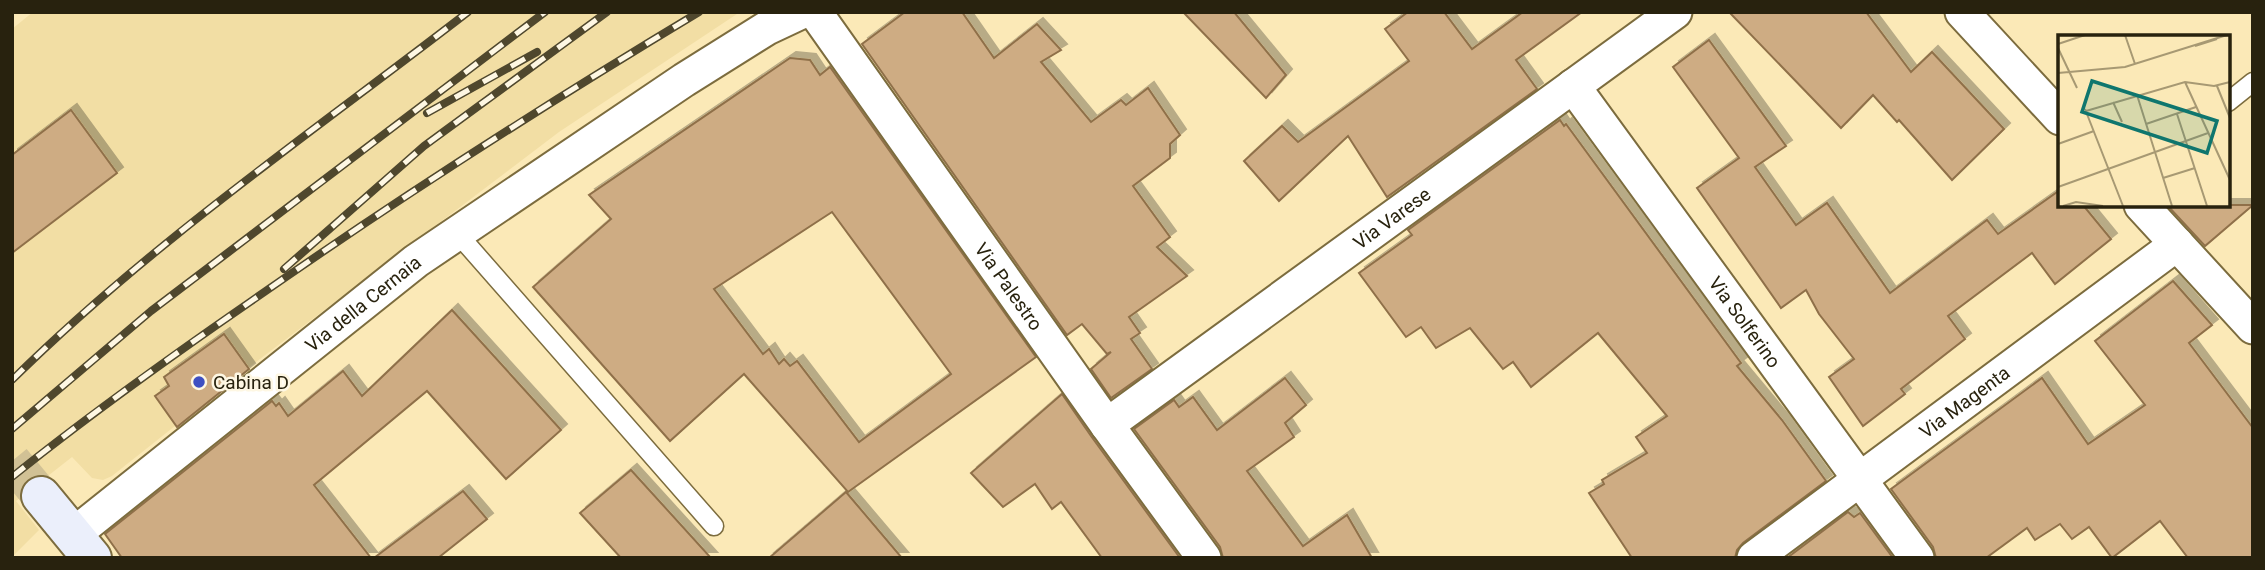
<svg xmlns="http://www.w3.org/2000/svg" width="2265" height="570" font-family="Roboto,sans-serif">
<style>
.built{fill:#f2dea4}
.building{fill:#ceac83;stroke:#8f7049;stroke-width:2;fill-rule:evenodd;filter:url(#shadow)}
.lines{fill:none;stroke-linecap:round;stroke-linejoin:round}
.secondary-tunnel{stroke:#d1c195;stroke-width:38;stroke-dasharray:38 19;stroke-linecap:butt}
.lane-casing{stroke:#7c6c3e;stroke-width:21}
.street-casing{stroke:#7c6c3e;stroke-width:37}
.secondary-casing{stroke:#7c6c3e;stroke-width:42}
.lane{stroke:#fff;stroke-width:18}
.street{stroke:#fff;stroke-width:33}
.secondary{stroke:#ebeffb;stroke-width:38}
.rail-casing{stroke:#4f472d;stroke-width:8}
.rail{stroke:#fef7e3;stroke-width:5;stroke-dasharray:16;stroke-linecap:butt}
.poi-dot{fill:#3e4fc2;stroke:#fef7e3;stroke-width:2.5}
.labels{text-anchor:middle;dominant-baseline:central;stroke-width:5;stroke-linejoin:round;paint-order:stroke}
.street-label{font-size:19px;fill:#28220e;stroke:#fef7e3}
.poi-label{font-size:19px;fill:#28220e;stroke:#fef7e3;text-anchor:start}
.inset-road{fill:none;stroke:#a79973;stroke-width:2}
.view{fill:#0f766e;fill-opacity:0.15;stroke:#0f766e;stroke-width:3.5}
.inset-edge{fill:none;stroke:#28220e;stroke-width:3.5}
</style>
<defs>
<filter id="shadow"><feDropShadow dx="6" dy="-6" stdDeviation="0" flood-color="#0004"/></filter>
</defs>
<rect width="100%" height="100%" fill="#fbe9b7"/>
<polygon class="built" points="33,12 740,12 559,132 248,368 112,476 103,480 92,478 72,457 16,501 39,530 12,557 12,29"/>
<g class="building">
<polygon points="905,12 962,12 994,58 1037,24 1061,50 1041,62 1091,122 1121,100 1126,105 1148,88 1180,135 1170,144 1170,158 1133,186 1170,237 1157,247 1187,276 1129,317 1140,333 1131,339 1152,369 1111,398 1091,369 1111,352 1107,354 1082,324 1067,335 862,44"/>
<polygon points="1183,12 1234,12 1286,75 1266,98"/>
<polygon points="1408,12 1444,12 1472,49 1523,12 1582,12 1516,60 1537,89 1387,197 1348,136 1279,201 1244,161 1282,126 1298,142 1409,61 1385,29"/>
<polygon points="1729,12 1866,12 1911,72 1932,52 2004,129 1952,180 1899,120 1897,122 1873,95 1841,128"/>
<polygon points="1709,40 1786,146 1755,167 1796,225 1827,203 1890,293 1987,220 1998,234 2060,190 2060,205 2083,205 2111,239 2055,284 2032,253 1948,316 1965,339 1901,389 1905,394 1863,426 1829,377 1854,359 1819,314 1806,290 1781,308 1697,188 1739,158 1673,67"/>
<path d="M 790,58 L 810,60 L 820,75 L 830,67 L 1036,357 L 848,492 L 744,374 L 670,441 L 533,287 L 611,219 L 589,195 ZM 832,212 L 951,374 L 859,442 L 797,361 L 790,366 L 784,359 L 779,364 L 769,349 L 763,354 L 714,289 Z"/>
<polygon points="71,110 117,173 12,253 12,155"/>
<polygon points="1560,120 1564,126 1566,124 1741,363 1737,366 1782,420 1826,481 1743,543 1737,550 1735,558 1632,558 1589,493 1604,484 1602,480 1647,453 1636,437 1667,416 1598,333 1531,387 1513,362 1503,369 1470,328 1436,348 1421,327 1406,337 1359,273 1412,235 1408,230"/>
<polygon points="2167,205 2253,205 2205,246"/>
<polygon points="2173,281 2212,325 2189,343 2253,428 2253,558 2188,558 2160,521 2112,558 2089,527 2072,539 2060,524 2035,540 2027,528 1986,558 1936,558 1933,547 1891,489 2042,378 2088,444 2145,405 2095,341"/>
<polygon points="452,310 561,430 506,479 427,391 314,485 371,558 122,558 105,534 272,401 276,406 279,403 288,416 343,371 362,396"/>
<polygon points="224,334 249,369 177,427 155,396 169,386 164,377"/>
<polygon points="1285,378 1306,405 1285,423 1294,437 1247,471 1303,546 1347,515 1372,558 1223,558 1220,547 1134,429 1174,400 1179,407 1193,397 1217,430"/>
<polygon points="1062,394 1091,436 1180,558 1102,558 1061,502 1052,509 1035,484 1003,507 971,473"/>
<polygon points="631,470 711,558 621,558 580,513"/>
<polygon points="463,491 487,519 438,558 374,558"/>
<polygon points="846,492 902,558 769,558"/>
<polygon points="1848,512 1854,517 1860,513 1893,558 1787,558"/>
</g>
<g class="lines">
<polyline class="secondary-tunnel" points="12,461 41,496"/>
<g class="lane-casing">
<g id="lane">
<polyline points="2228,102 2253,82"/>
<polyline points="457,233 714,526"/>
</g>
</g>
<g class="street-casing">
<g id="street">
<path id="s1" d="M 815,12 L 1107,425 L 1204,558"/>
<polyline points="1962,12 2060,118"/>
<path id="s2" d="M 1573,86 L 1917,558"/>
<polyline points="2141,205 2253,327"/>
<path id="s3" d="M 1107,425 L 1675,12"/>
<path id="s4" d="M 73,535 L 416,261 L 684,80 L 767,28 L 801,12"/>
<path id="s5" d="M 1754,558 L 2177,244"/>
</g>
</g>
<g class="secondary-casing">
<polyline id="secondary" points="41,496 92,558"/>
</g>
<use href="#lane" class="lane"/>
<use href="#street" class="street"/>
<use href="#secondary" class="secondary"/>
<g class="rail-casing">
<g id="rail">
<polyline points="427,113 537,52"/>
<polyline points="284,269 424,146 607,12"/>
<path d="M 12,380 C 151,243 314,131 468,12"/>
<polyline points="12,429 151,311 545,12"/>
<path d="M 12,477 C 89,415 169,358 250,302 C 396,200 546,104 699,12"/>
</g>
</g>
<use href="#rail" class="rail"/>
</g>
<circle class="poi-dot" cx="199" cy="382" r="7"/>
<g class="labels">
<g class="street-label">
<text stroke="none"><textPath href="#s3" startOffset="352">Via Varese</textPath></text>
<text stroke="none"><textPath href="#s1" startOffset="336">Via Palestro</textPath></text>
<text stroke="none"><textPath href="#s4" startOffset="371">Via della Cernaia</textPath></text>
<text stroke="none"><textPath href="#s2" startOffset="292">Via Solferino</textPath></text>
<text stroke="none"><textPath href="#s5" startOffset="262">Via Magenta</textPath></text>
</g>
<g class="poi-label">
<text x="213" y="382">Cabina D</text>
</g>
</g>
<g transform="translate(2058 35)">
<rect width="172" height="172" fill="#fbe9b7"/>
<path class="inset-road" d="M 67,0 L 77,29M 0,9 L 27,0M 137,11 L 159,4M 0,13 L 19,53M 0,38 L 67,32 L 169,0M 127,47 L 172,145M 159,51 L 172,83M 79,60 L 114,171M 55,67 L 64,87M 27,74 L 65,171M 28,76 L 127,47 L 156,51 L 172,47M 119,79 L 149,171M 88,89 L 138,72M 0,109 L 36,96M 105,143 L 137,133M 0,152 L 150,98M 5,171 L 18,167 L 45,171"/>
<path class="view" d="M 34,46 L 159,86 L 149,118 L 24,77 Z"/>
<rect width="172" height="172" class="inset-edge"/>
</g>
<rect width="2265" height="570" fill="none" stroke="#28220e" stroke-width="28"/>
</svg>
